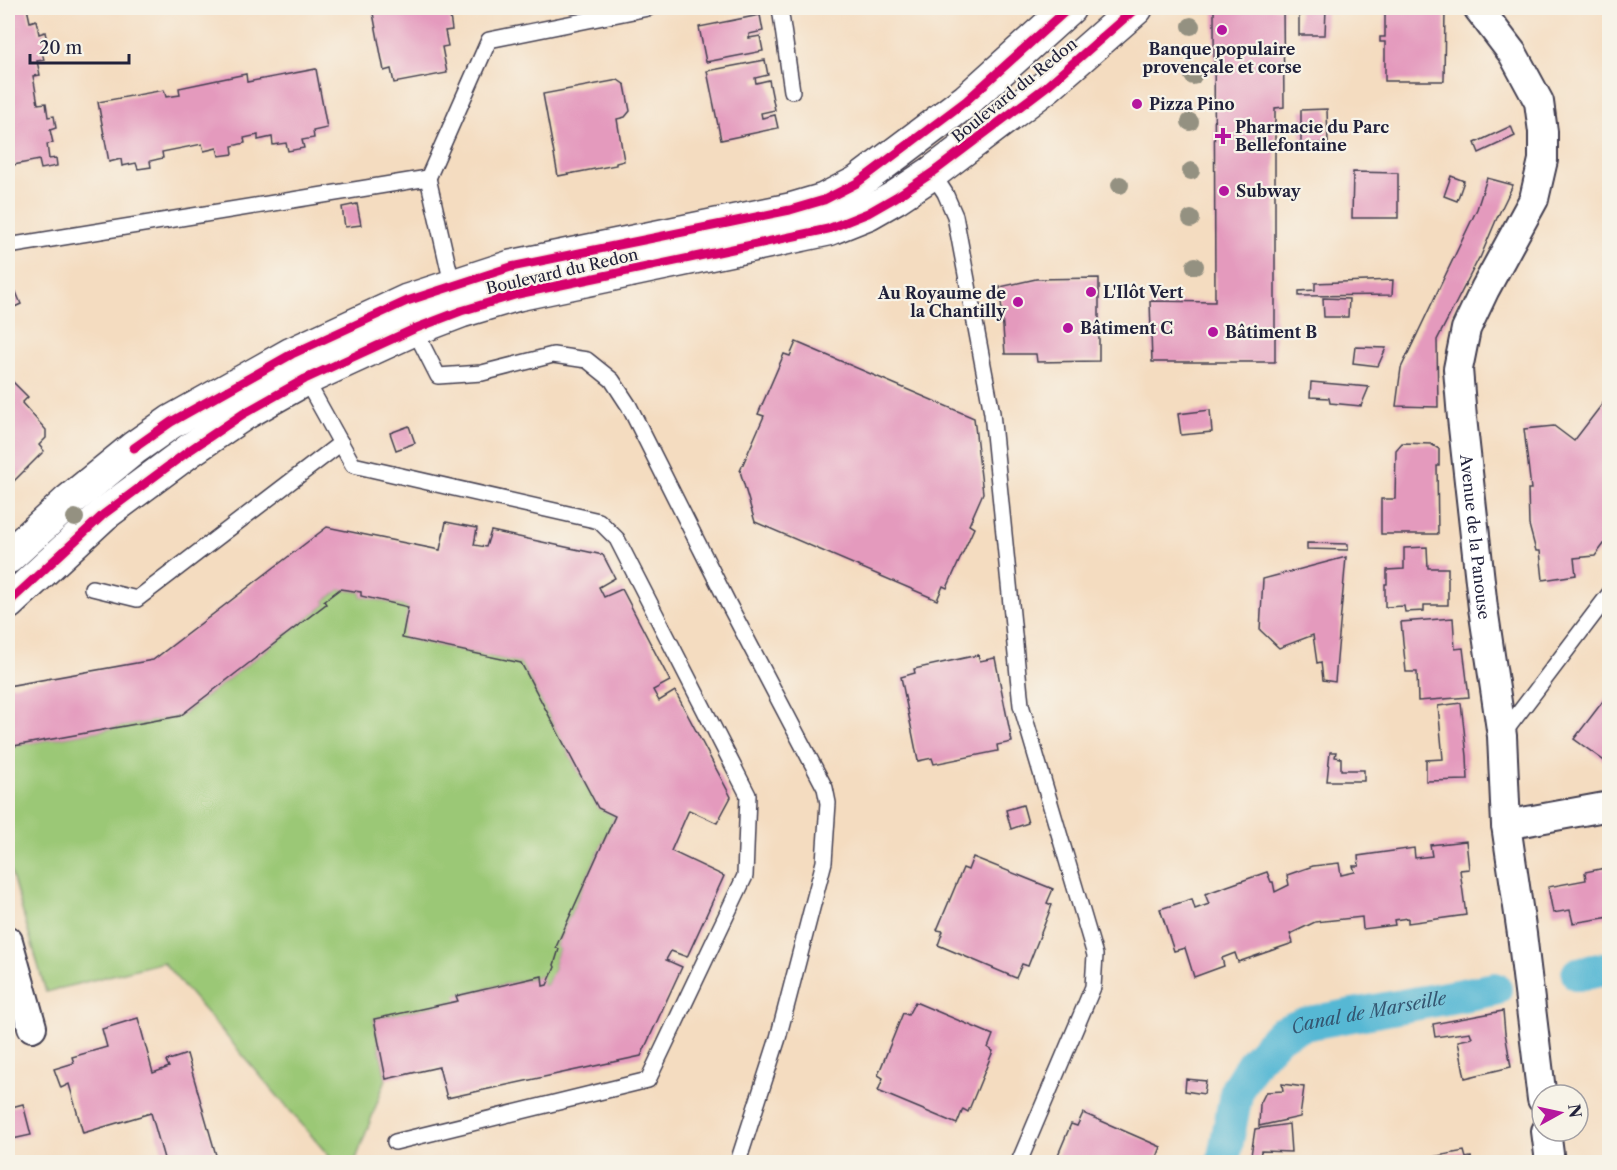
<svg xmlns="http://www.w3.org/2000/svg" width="1617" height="1170" font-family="'Libre Caslon Text',serif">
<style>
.green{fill:#9bc876;stroke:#5e7558;stroke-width:1.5}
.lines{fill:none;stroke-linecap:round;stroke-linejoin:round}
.canal{stroke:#56b8d4;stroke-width:34}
.building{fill:#e49abd}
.service-casing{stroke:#423e4f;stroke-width:18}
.minor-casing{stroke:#423e4f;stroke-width:32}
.tertiary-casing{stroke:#423e4f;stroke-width:36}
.service{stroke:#fff;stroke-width:15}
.minor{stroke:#fff;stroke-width:28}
.tertiary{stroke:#fff;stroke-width:33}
.cycleway-casing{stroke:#f7f3e8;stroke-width:13}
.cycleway{stroke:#d6006c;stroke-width:9}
.tree{fill:#949181}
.poi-dot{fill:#b5179e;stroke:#f7f3e8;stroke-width:2}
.labels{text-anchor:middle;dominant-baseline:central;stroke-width:4.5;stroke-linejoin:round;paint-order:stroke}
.poi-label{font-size:16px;font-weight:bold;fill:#22223b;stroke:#f7f3e8;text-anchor:start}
.street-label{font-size:16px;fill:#22223b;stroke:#f7f3e8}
.water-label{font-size:18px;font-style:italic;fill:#345671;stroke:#f7f3e8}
</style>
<rect width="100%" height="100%" fill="#f7f3e8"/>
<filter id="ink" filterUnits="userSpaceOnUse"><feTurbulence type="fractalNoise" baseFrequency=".0167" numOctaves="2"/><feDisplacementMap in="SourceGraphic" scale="12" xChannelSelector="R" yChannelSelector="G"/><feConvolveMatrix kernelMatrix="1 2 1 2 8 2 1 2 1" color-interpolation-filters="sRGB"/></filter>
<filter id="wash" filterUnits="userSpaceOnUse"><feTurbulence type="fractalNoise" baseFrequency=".008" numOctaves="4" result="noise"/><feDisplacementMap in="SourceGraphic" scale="24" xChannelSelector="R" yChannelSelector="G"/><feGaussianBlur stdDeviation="1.35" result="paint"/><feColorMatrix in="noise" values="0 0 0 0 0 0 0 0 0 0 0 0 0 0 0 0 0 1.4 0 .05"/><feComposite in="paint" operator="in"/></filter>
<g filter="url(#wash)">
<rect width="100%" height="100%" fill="#f4dcc0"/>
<polygon class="green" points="340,589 361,592 361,596 408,607 403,638 521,663 598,808 615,816 556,946 559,949 554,965 555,967 547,985 543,986 541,976 457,995 458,1001 374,1019 386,1079 355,1162 334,1162 163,962 46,992 8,862 8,747 180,716 326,604 324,601"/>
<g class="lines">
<g class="canal">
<polyline points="1578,974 1610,968"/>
<path id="s1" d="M 1223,1162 L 1237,1089 L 1252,1064 L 1280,1034 L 1304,1024 L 1495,989"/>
</g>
</g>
<g id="blocks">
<g class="building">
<polygon points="8,8 27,8 30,22 36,20 39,34 45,32 48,46 41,47 44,60 37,61 40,75 33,76 38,104 46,103 48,117 54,116 56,128 50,130 53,143 47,144 49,159 56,158 57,166 41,169 39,160 8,166"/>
<polygon points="372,8 441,8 443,17 450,16 452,30 445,31 448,46 442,47 447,73 394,83 391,69 384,71"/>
<polygon points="1214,8 1283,8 1284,107 1275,108 1275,362 1152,362 1150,301 1215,302"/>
<polygon points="1299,8 1326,8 1325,35 1299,35"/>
<polygon points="1385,8 1445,8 1444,81 1385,81 1385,42 1380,42 1380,37 1385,37"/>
<polygon points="760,15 763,31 749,34 749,38 760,36 763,51 706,62 699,27"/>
<polygon points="765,60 768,75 755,78 756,83 769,80 775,110 761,113 762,118 775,115 778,128 721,140 707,71"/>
<polygon points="316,69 327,128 313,131 314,138 302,140 304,148 288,151 286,143 273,145 272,137 258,140 258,135 244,138 245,143 232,146 233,154 219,156 217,148 204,151 202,144 162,152 163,158 150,161 151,167 138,169 136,163 122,166 121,159 109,162 98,102 164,90 166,97 180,95 179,88 246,74 247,82"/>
<polygon points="618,80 625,85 630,111 625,117 617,119 624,161 616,163 616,165 558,176 543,94"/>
<polygon points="1327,109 1328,143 1301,144 1301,110"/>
<polygon points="1511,126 1515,136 1479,153 1475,143"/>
<polygon points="1353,172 1398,173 1398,218 1352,218"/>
<polygon points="1451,176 1464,181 1457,201 1444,196"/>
<polygon points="1487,178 1513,185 1497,218 1480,258 1479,258 1437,340 1438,407 1396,406 1401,368 1477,209"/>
<polygon points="357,204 361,225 345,227 342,207"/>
<polygon points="1099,278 1099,361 1037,362 1036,354 1005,354 1000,287 1036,279"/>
<polygon points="1393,280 1392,295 1299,296 1299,291 1315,290 1315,283"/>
<polygon points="16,292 21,304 8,310 8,295"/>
<polygon points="1323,298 1349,299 1348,317 1324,317"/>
<polygon points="796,342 974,418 983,493 969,525 974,528 947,588 943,586 937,600 755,522 740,471 764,416 758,414 784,354 790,356"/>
<polygon points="1355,347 1386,348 1378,366 1353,363"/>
<polygon points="8,377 28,397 22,403 46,430 46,438 39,445 44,451 8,487"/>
<polygon points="1311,382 1369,387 1361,406 1330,403 1329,398 1310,397"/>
<polygon points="1610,394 1610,536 1595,556 1574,558 1576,575 1543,580 1540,551 1536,551 1529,525 1528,489 1531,489 1524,429 1554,426 1574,441"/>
<polygon points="1210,410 1212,432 1181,435 1178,414"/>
<polygon points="409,426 415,443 396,450 390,433"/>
<polygon points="1402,443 1431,444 1439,449 1439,466 1437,466 1438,534 1381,534 1381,499 1395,499 1396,450"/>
<polygon points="446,522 477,528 474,545 486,547 491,531 603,555 615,578 599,587 604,597 622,589 670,681 653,690 659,701 675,691 731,797 717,823 689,810 671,851 724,876 687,957 671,951 666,960 682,967 641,1056 447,1098 439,1067 386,1079 374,1019 458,1001 456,996 542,976 543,986 547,985 555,967 554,965 559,949 556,947 615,816 598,808 521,663 402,638 408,607 361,596 361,592 340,589 324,601 326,604 180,716 8,747 8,686 153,660 327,527 440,550"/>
<polygon points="1307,543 1348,544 1348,550 1307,549"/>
<polygon points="1427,547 1428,568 1448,568 1448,605 1424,605 1424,611 1405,612 1404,606 1385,607 1385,584 1387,584 1387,570 1404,569 1404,548"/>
<polygon points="1346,557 1341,613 1335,682 1323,680 1321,662 1317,663 1313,635 1279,648 1260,630 1263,579"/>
<polygon points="1453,618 1455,649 1463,648 1469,697 1418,701 1417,672 1406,672 1401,622"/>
<polygon points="978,655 980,661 995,658 1012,742 997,745 998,751 934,764 932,758 918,761 901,677 915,673 914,669"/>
<polygon points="1610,692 1610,765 1574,739"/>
<polygon points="1461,703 1467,756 1468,780 1426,781 1426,760 1443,759 1438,706"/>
<polygon points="1330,752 1336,752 1335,757 1341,758 1341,770 1364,770 1364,781 1327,781"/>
<polygon points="1023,805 1028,823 1011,829 1006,810"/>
<polygon points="1466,841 1469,869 1460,870 1466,915 1408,923 1408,918 1394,920 1395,925 1363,929 1362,917 1315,922 1290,934 1293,943 1238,962 1235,953 1222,958 1224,966 1194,977 1185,948 1174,951 1160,909 1192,899 1195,909 1209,904 1205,894 1267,872 1271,882 1273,882 1275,892 1289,885 1287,875 1313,866 1339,863 1341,875 1355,872 1353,866 1359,866 1358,856 1414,848 1415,858 1432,856 1430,845"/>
<polygon points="973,857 1053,889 1047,903 1052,905 1028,966 1022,964 1016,978 938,945 943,931 937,930 963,868 968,870"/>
<polygon points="1610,867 1610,917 1573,923 1570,910 1553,913 1548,887 1586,880 1585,872"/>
<polygon points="915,1002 993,1035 988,1048 993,1051 968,1112 963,1109 957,1124 878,1091 883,1078 878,1075 903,1013 908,1015"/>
<polygon points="1503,1011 1505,1033 1511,1067 1465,1078 1458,1041 1472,1038 1470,1032 1435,1037 1433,1024"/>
<polygon points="138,1018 153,1073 169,1067 166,1061 187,1054 218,1162 165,1162 151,1113 83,1133 69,1084 61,1088 54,1069 74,1063 72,1057 107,1047 102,1029"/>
<polygon points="1186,1079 1206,1081 1204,1094 1185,1091"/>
<polygon points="1282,1084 1304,1087 1300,1117 1259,1126 1260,1104 1266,1092 1283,1091"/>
<polygon points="23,1104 31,1135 8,1140 8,1108"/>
<polygon points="1083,1113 1161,1147 1156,1160 1161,1162 1055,1162 1071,1124 1077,1126"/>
<polygon points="1289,1124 1291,1152 1261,1151 1259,1162 1250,1162 1255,1129"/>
<polygon points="1464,1151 1466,1158 1471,1157 1472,1162 1409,1162 1416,1160"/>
</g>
</g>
</g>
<g filter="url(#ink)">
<use href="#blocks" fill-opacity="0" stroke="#423e4f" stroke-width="1.5"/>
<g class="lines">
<g class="service-casing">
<g id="service">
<polyline points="780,8 792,91"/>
<polyline points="932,173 945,193 955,216 992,413 1021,705 1095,955 1093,987 1019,1162"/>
<polyline points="428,178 489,40 648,8"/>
<polyline points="8,246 428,178 453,288"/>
<polyline points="413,327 438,376 482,373 553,355 587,360 612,380 629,406 729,605 825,788 828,803 824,862 778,1038 738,1162"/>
<polyline points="303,375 353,465 599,521 617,539 748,795 745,876 648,1080 395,1142"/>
<polyline points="92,588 137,599 341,443"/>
<polyline points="1503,734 1610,593"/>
</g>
</g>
<g class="minor-casing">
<g id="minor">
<path id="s2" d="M 1478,8 L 1513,54 L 1539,102 L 1543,132 L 1543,160 L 1534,199 L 1485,289 L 1466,329 L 1458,369 L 1462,418 L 1483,608 L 1502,736 L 1506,825 L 1522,934 L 1542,1099"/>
<polyline points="1506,825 1610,806"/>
<polyline points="8,941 32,1027"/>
<polyline points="1546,1131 1550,1162"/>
</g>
</g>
<g class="tertiary-casing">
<g id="tertiary">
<polyline points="8,557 69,501 134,448 171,422 292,354 407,301 511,267 790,210 824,200 857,183 966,101 1069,8"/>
<polyline points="8,603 104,514 190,450 243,414 305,379 414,329 461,311 518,294 828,229 868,213 896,197 932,173 1047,86 1136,8"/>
</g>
</g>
<use href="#service" class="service"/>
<use href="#minor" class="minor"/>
<use href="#tertiary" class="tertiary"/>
<g class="cycleway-casing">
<g id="cycleway">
<polyline points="134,448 171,422 292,354 407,301 511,267 732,222 790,210 824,200 857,183 966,101 1069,8"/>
<polyline points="8,603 104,514 190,450 243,414 305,379 414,329 461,311 518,294 828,229 868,213 896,197 932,173 1047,86 1136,8"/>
</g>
</g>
<use href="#cycleway" class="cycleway"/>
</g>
<g class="tree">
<circle cx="1191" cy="26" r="9"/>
<circle cx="1193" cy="76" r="9"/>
<circle cx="1190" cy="122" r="9"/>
<circle cx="1191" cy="171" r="9"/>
<circle cx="1120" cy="185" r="9"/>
<circle cx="1191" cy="219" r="9"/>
<circle cx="1195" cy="266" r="9"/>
<circle cx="75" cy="518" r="9"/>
</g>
</g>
<g class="poi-dot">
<circle cx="1222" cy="30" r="6"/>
<circle cx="1137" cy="104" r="6"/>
<path d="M1220 127h6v6h6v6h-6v6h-6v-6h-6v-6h6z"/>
<circle cx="1224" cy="191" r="6"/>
<circle cx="1091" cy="292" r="6"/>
<circle cx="1018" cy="302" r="6"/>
<circle cx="1068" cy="328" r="6"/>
<circle cx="1213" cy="332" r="6"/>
</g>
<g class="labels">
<g class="poi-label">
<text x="1222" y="49" text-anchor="middle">Banque populaire<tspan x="1222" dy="18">provençale et corse</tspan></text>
<text x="1149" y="104">Pizza Pino</text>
<text x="1235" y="127">Pharmacie du Parc<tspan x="1235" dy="18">Bellefontaine</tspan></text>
<text x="1236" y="191">Subway</text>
<text x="1103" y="292">L'Ilôt Vert</text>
<text x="1006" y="293" text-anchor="end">Au Royaume de<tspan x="1006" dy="18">la Chantilly</tspan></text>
<text x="1080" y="328">Bâtiment C</text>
<text x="1225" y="332">Bâtiment B</text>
</g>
<g class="street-label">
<text transform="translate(1014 90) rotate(-39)">Boulevard du Redon</text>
<text transform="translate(562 271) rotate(-13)">Boulevard du Redon</text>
<text stroke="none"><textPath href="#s2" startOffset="567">Avenue de la Panouse</textPath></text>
</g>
<g class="water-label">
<text stroke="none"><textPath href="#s1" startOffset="236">Canal de Marseille</textPath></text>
</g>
</g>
<rect width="1617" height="1170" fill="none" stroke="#f7f3e8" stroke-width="30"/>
<g transform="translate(1560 1113) rotate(82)"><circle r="28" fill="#f7f3e8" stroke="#a29fa3" stroke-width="1.5"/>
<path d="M0-4.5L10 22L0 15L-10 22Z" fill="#b5179e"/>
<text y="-9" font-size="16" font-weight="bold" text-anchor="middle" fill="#22223b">N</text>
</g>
<path d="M30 54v9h99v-9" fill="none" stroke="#22223b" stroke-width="3"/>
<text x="39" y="54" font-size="18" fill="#22223b" stroke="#f7f3e8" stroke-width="4.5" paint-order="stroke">20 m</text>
</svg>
